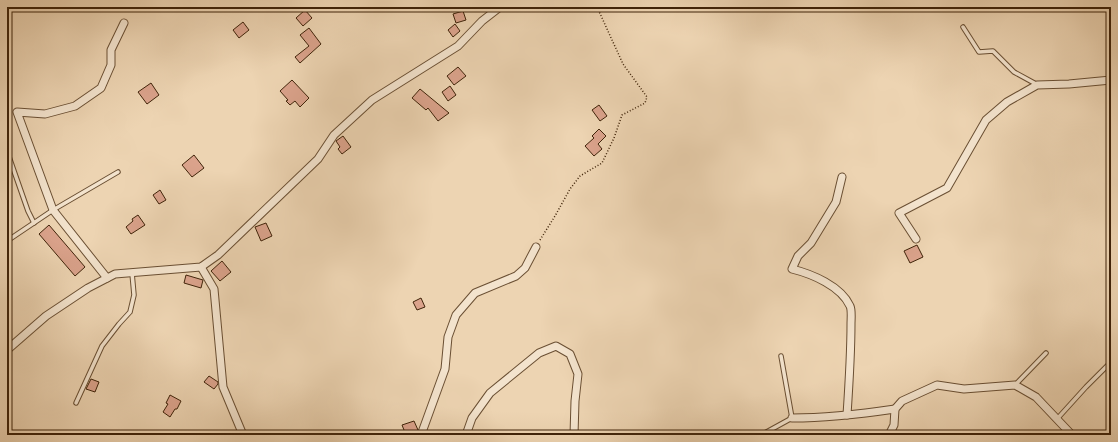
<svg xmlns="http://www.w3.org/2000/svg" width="1118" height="442" font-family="Alegreya,serif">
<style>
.building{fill:#dba38c;stroke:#3f2309}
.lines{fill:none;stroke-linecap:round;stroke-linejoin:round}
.lane-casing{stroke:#6a4f33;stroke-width:5.5}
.street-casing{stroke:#6a4f33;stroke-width:9}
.path{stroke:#3f2309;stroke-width:1.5;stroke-dasharray:1 2;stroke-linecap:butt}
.lane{stroke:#f3e3cd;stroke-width:3.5}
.street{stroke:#f3e3cd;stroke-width:7}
</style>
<rect width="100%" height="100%" fill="#edd4b2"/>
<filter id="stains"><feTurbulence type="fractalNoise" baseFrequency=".005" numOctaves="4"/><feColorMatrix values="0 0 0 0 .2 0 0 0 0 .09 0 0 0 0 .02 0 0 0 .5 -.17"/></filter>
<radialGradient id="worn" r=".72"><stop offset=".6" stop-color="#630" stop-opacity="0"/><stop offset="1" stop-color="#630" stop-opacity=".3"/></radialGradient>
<g class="building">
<polygon points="305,10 312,18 303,26 296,18"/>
<polygon points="463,11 466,20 456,23 453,14"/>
<polygon points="243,22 249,30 239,38 233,30"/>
<polygon points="455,24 460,31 453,37 448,30"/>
<polygon points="309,28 321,44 300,63 295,57 309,46 300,35"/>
<polygon points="458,67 466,76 454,85 447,76"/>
<polygon points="292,80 309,98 300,107 295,101 290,105 286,101 288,100 280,91"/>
<polygon points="151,83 159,95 147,104 138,92"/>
<polygon points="450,86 456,95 448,101 442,92"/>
<polygon points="420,89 449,113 438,121 428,108 426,110 412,98"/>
<polygon points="599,105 607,116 600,121 592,110"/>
<polygon points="599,129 606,136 598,144 602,149 594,156 585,146 594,138 592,136"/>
<polygon points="343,136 351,147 342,154 338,149 340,147 336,141"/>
<polygon points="194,155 204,168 192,177 182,165"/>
<polygon points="160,190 166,200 159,204 153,195"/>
<polygon points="138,215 145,225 131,234 126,227 133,221 132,219"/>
<polygon points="266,223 272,236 261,241 255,227"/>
<polygon points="49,225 85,267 75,276 39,234"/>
<polygon points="917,245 923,257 910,263 904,251"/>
<polygon points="222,261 231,272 220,281 211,271"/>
<polygon points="186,275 203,280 201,288 184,283"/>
<polygon points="421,298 425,307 417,310 413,302"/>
<polygon points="209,376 218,382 218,384 214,389 204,382"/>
<polygon points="91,379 99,382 95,392 86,389"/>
<polygon points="170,395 181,401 177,409 175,409 170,417 163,412 168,404 166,403"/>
<polygon points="414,421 418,430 416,434 406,435 402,425"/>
</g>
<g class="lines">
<g class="lane-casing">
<g id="lane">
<polyline points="963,27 979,52 993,51 1014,72 1036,84"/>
<polyline points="7,151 28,211 34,223"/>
<polyline points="7,241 53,210 118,172"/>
<polyline points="1015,385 1046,353"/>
<polyline points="76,403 102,346 119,324 130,312 134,295 132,273"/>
<polyline points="1057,419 1086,387 1111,362"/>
<polyline points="761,435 792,418 781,356"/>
</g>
</g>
<g class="street-casing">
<g id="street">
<path d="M 842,177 L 836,202 L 811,243 L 798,256 L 792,269 C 812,274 841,286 850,306 C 852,310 851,319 851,324 C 851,354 849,385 847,415"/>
<polyline points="916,239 899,213 947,188 986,120 1007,102 1037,85 1069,84 1111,80"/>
<polyline points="201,267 214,289 223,387 243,435"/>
<polyline points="107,278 53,210 17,112 45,114 75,106 101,88 111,65 111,50 124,23"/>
<polyline points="7,350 46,316 88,288 115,274 201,267 218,255 318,159 334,135 372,100 458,46 482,21 500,7"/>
<path d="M 792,418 C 827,418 861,414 895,409"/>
<polyline points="421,435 445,369 448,337 456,315 475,293 516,276 525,268 536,247"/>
<polyline points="466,435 472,418 490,393 539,353 556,346 570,354 578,374 575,401 574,435"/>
<polyline points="889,435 894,425 895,409 902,401 937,385 964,389 1015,385 1036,397 1072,435"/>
</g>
</g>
<polyline class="path" points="540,240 555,216 570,189 580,176 602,163 614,138 622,115 645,103 647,97 623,64 597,7"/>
<use href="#lane" class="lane"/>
<use href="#street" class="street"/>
</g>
<rect width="1118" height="442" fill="none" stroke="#edd4b2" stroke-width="24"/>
<rect x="8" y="8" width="1102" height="426" fill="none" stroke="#3f2309" stroke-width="2"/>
<rect x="12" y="12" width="1094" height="418" fill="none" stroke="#3f2309"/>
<rect width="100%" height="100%" filter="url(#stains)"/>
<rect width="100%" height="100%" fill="url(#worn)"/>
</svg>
